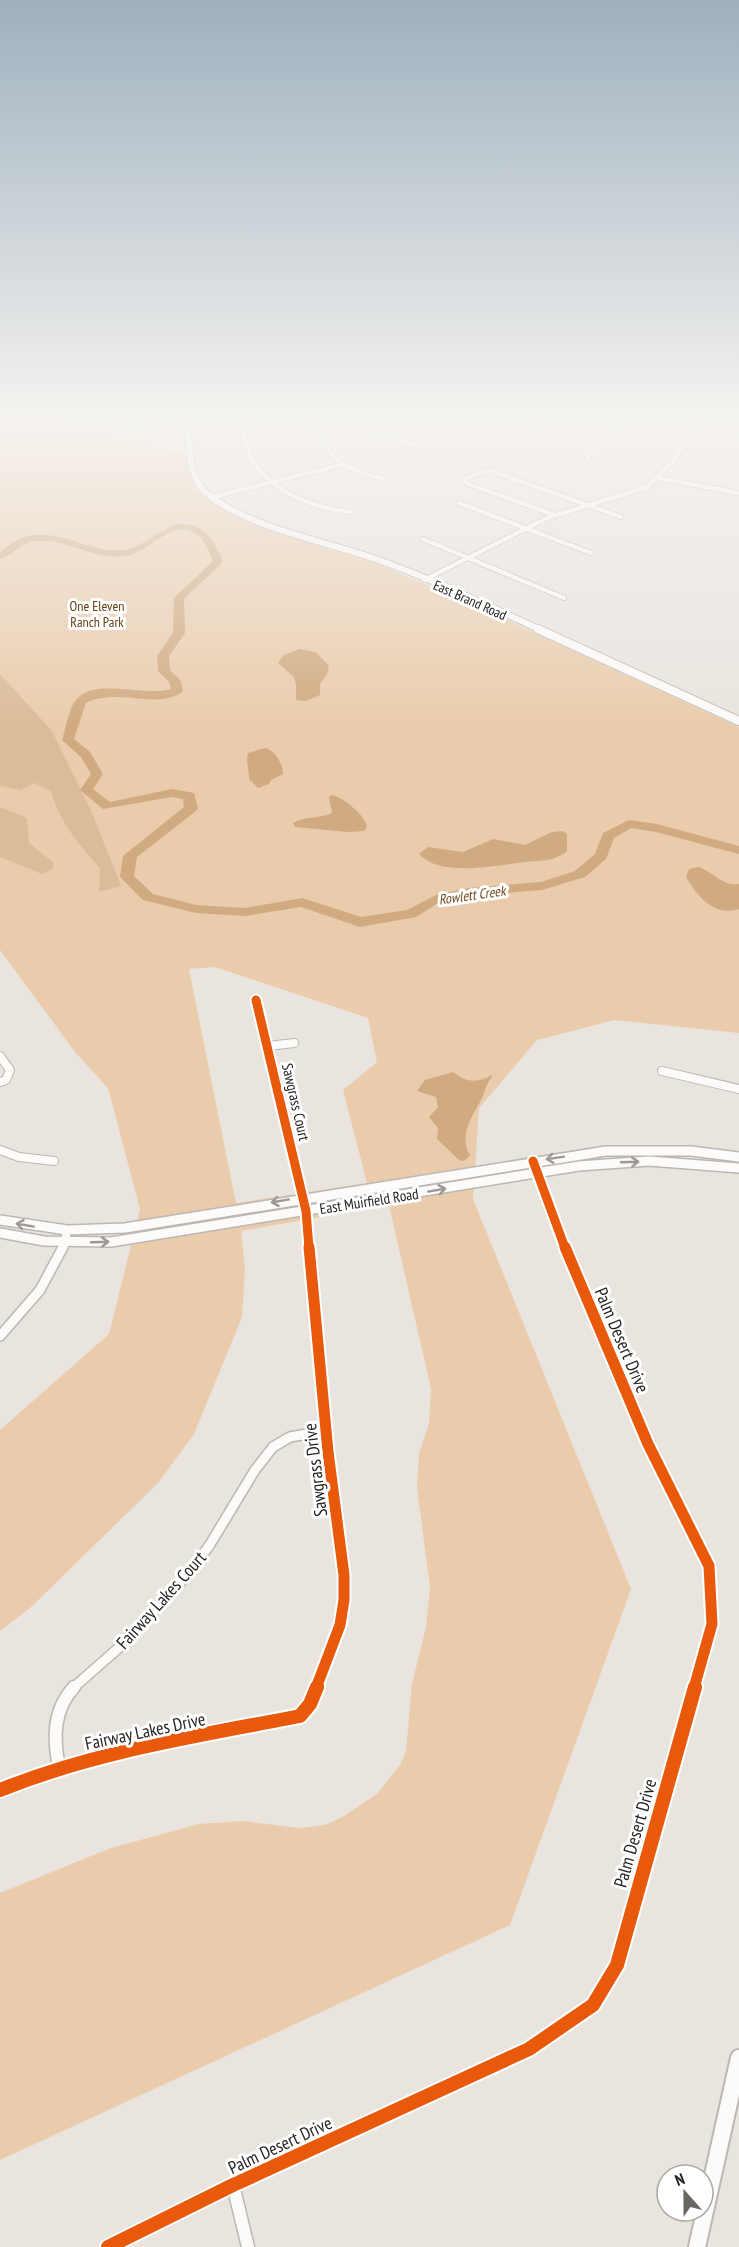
<svg xmlns="http://www.w3.org/2000/svg" width="739" height="2247" font-family="'PT Sans Narrow',sans-serif">
<style>
.green{fill:#eaccac;fill-rule:evenodd}
.forest{fill:#dbbb99}
.water{fill:#d0aa80}
.lines{fill:none;stroke-linecap:round;stroke-linejoin:round}
.river{fill:#d0aa80;fill-rule:evenodd}
.minor-far3-casing{stroke:#bbb7b3;stroke-width:6}
.minor-far2-casing{stroke:#bbb7b3;stroke-width:10}
.minor-far1-casing{stroke:#bbb7b3;stroke-width:12}
.minor-casing{stroke:#bbb7b3;stroke-width:15}
.tertiary-casing{stroke:#bbb7b3;stroke-width:12}
.secondary-far2-casing{stroke:#bbb7b3;stroke-width:8}
.secondary-far1-casing{stroke:#bbb7b3;stroke-width:10}
.secondary-casing{stroke:#bbb7b3;stroke-width:20}
.minor-far3{stroke:#fcfbfa;stroke-width:4.5}
.minor-far2{stroke:#fcfbfa;stroke-width:8}
.minor-far1{stroke:#fcfbfa;stroke-width:9}
.minor{stroke:#fcfbfa;stroke-width:12}
.tertiary{stroke:#fcfbfa;stroke-width:9}
.secondary-far2{stroke:#fcfbfa;stroke-width:6}
.secondary-far1{stroke:#fcfbfa;stroke-width:8}
.secondary{stroke:#fcfbfa;stroke-width:16}
.cycleway-far2-casing{stroke:#fff;stroke-width:13}
.cycleway-far1-casing{stroke:#fff;stroke-width:15}
.cycleway-casing{stroke:#fff;stroke-width:18}
.cycleway-far2{stroke:#e8590c;stroke-width:9}
.cycleway-far1{stroke:#e8590c;stroke-width:11}
.cycleway{stroke:#e8590c;stroke-width:14}
.oneway{stroke:#9c9997}
.labels{text-anchor:middle;dominant-baseline:central;stroke-width:6;stroke-linejoin:round;paint-order:stroke}
.far-street-label{font-size:14px;fill:#26221f;stroke:#fff}
.far-park-label{font-size:14px;fill:#654115;stroke:#fff}
.far-water-label{font-size:14px;font-style:italic;fill:#6e4a1e;stroke:#fff}
.street-label{font-size:15px;fill:#26221f;stroke:#fff}
.near-street-label{font-size:18px;fill:#26221f;stroke:#fff}
</style>
<rect width="100%" height="100%" fill="#e9e4de"/>
<path class="green" d="M 0,416 L 35,416 L 187,455 L 195,490 L 237,514 L 350,552 L 492,613 L 739,727 L 739,1033 L 615,1020 L 537,1040 L 479,1108 L 473,1199 L 631,1589 L 510,1925 L 0,2160 L 0,1893 L 111,1848 L 199,1824 L 242,1821 L 300,1828 L 325,1825 L 344,1816 L 377,1794 L 400,1765 L 406,1751 L 412,1684 L 426,1627 L 430,1587 L 417,1488 L 419,1454 L 429,1423 L 431,1389 L 389,1205 L 241,1231 L 245,1268 L 242,1317 L 194,1434 L 158,1483 L 30,1608 L 0,1631 L 0,1430 L 109,1334 L 140,1209 L 108,1088 L 75,1052 L 0,950 ZM 215,967 L 368,1018 L 377,1062 L 343,1090 L 367,1183 L 236,1203 L 189,969 Z"/>
<g class="forest">
<path d="M 0,674 L 52,731 L 92,813 L 121,886 L 99,892 L 100,868 C 78,844 60,822 51,791 L 34,783 L 20,790 L 0,786 Z"/>
<polygon points="0,807 27,818 29,843 54,863 52,869 42,874 0,857"/>
</g>
<g class="water">
<polygon points="299,649 316,652 329,666 327,674 320,684 320,695 306,701 296,700 296,684 294,677 278,663 284,655"/>
<path d="M 265,748 C 275,750 283,764 283,774 L 271,780 L 269,784 L 258,788 L 249,779 C 249,771 246,761 248,753 Z"/>
<path d="M 332,795 C 343,797 366,816 367,827 L 364,831 L 348,832 L 295,827 L 293,823 C 305,816 319,819 332,813 L 329,797 Z"/>
<path d="M 562,831 L 567,834 L 567,851 C 553,863 536,860 518,863 C 492,866 440,877 419,854 L 428,847 L 463,852 L 493,839 L 525,845 L 552,832 Z"/>
<path d="M 698,867 C 713,871 722,887 739,884 L 739,909 C 714,917 698,897 686,877 L 689,869 Z"/>
<path d="M 453,1072 C 466,1083 478,1083 492,1075 L 492,1077 C 485,1085 485,1094 480,1102 C 471,1118 459,1136 470,1155 L 464,1161 L 459,1160 L 437,1139 L 438,1128 L 429,1117 L 438,1107 L 436,1097 L 417,1091 L 425,1080 Z"/>
</g>
<g class="lines">
<path class="river" d="M 178,524 C 205,523 214,540 223,562 L 184,599 L 185,633 L 169,656 L 170,670 L 181,681 L 183,691 C 160,711 118,687 86,703 L 74,739 L 90,752 L 103,774 L 93,789 L 110,802 L 172,789 L 194,793 L 198,808 L 196,811 L 137,857 L 134,876 L 153,894 L 196,905 L 245,908 L 302,898 L 361,917 L 407,910 L 436,895 L 469,888 L 541,882 L 575,871 L 595,854 L 603,833 L 629,820 L 657,824 L 739,846 L 739,854 L 656,832 L 631,828 L 614,838 L 606,859 L 585,877 L 542,890 L 469,896 L 440,902 L 416,917 L 360,927 L 301,907 L 245,916 L 196,913 L 143,900 L 120,877 L 123,856 L 184,807 L 183,799 L 172,797 L 103,809 L 80,790 L 91,774 L 81,757 L 62,740 C 66,728 68,710 76,700 C 93,677 146,697 171,689 L 169,682 L 158,671 L 157,656 L 173,633 L 174,598 L 213,561 C 208,550 203,533 188,530 C 166,526 148,552 126,556 C 95,561 67,538 36,541 C 21,542 14,555 0,559 L 0,552 C 6,548 12,542 19,539 C 55,524 88,554 124,550 C 143,548 159,529 178,524 Z"/>
<g class="minor-far3-casing">
<g id="minor-far3">
<polyline points="92,416 134,427 145,425 141,416"/>
<path d="M 241,416 C 244,430 245,445 251,457 C 270,493 314,508 351,512"/>
<path d="M 315,416 C 327,462 340,467 384,479"/>
<polyline points="454,416 460,416"/>
<polyline points="638,416 702,421"/>
<polyline points="319,433 375,433 421,447"/>
<polyline points="519,440 542,416"/>
<polyline points="587,459 625,416"/>
<polyline points="658,478 739,493"/>
<polyline points="213,497 341,465"/>
<polyline points="459,503 591,553"/>
<polyline points="555,515 468,484 464,479 489,470 621,517"/>
<polyline points="423,539 564,598"/>
<polyline points="424,580 547,518 647,487 673,461 706,416"/>
</g>
</g>
<g class="minor-far2-casing">
<g id="minor-far2">
<polyline points="256,1000 306,1211 309,1248"/>
<polyline points="268,1046 294,1043"/>
<polyline points="0,1056 10,1070 6,1080 0,1082"/>
<polyline points="662,1071 739,1089"/>
<polyline points="0,1150 19,1157 54,1161"/>
<polyline points="533,1161 565,1248"/>
<polyline points="63,1248 66,1236"/>
</g>
</g>
<g class="minor-far1-casing">
<g id="minor-far1">
<polyline points="309,1247 328,1452 344,1575 344,1600 340,1625 316,1688"/>
<polyline points="565,1247 648,1444 709,1566 712,1624 694,1688"/>
<polyline points="0,1336 40,1290 63,1247"/>
<polyline points="73,1688 122,1645 189,1573 209,1546 255,1470 273,1447 290,1437 324,1431"/>
</g>
</g>
<g class="minor-casing">
<g id="minor">
<path d="M 59,1767 C 53,1738 53,1710 74,1687"/>
<path d="M 0,1790 C 97,1751 198,1736 300,1716 L 310,1704 L 317,1687"/>
<polyline points="233,2185 248,2247"/>
<polyline points="108,2247 233,2185 529,2049 593,2005 617,1965 695,1687"/>
</g>
</g>
<g class="tertiary-casing">
<g id="tertiary">
<polyline points="0,1220 67,1230 125,1228 606,1151 691,1151 739,1157"/>
<polyline points="0,1233 44,1241 111,1242 579,1166 649,1161 739,1168"/>
</g>
</g>
<g class="secondary-far2-casing">
<path id="secondary-far2" d="M 188,416 C 189,438 187,474 204,491 C 242,526 324,541 373,558 C 430,578 486,605 541,630"/>
</g>
<g class="secondary-far1-casing">
<polyline id="secondary-far1" points="538,629 739,721"/>
</g>
<g class="secondary-casing">
<polyline id="secondary" points="697,2247 739,2058"/>
</g>
<use href="#minor-far3" class="minor-far3"/>
<use href="#minor-far2" class="minor-far2"/>
<use href="#minor-far1" class="minor-far1"/>
<use href="#minor" class="minor"/>
<use href="#tertiary" class="tertiary"/>
<use href="#secondary-far2" class="secondary-far2"/>
<use href="#secondary-far1" class="secondary-far1"/>
<use href="#secondary" class="secondary"/>
<g class="cycleway-far2-casing">
<g id="cycleway-far2">
<polyline points="256,1000 306,1211 309,1248"/>
<polyline points="533,1161 565,1248"/>
</g>
</g>
<g class="cycleway-far1-casing">
<g id="cycleway-far1">
<polyline points="309,1247 328,1452 344,1575 344,1600 340,1625 316,1688"/>
<polyline points="565,1247 648,1444 709,1566 712,1624 694,1688"/>
</g>
</g>
<g class="cycleway-casing">
<g id="cycleway">
<path d="M 0,1790 C 97,1751 198,1736 300,1716 L 310,1704 L 317,1687"/>
<polyline points="108,2247 233,2185 529,2049 593,2005 617,1965 695,1687"/>
</g>
</g>
<use href="#cycleway-far2" class="cycleway-far2"/>
<use href="#cycleway-far1" class="cycleway-far1"/>
<use href="#cycleway" class="cycleway"/>
</g>
<defs><path id="oneway-shaft" d="M-6 0H5M1.5-3L5.5 0L1.5 3" fill="none" stroke-width="1.6" stroke-linecap="round" stroke-linejoin="round" transform="scale(1.5)"/></defs>
<g class="oneway">
<use href="#oneway-shaft" transform="translate(555 1158) rotate(171)"/>
<use href="#oneway-shaft" transform="translate(630 1162) rotate(-2)"/>
<use href="#oneway-shaft" transform="translate(437 1190) rotate(-10)"/>
<use href="#oneway-shaft" transform="translate(280 1201) rotate(170)"/>
<use href="#oneway-shaft" transform="translate(25 1225) rotate(-170)"/>
<use href="#oneway-shaft" transform="translate(100 1242) rotate(-2)"/>
</g>
<linearGradient id="sky" x2="0" y2="1"><stop stop-color="#9eb0be"/><stop offset="0.57" stop-color="#f5f3f0"/><stop offset="1" stop-color="#f5f3f0" stop-opacity="0"/></linearGradient>
<rect width="739" height="730" fill="url(#sky)"/>
<g class="labels">
<g class="far-street-label">
<text transform="translate(470 600) rotate(24)">East Brand Road</text>
</g>
<g class="far-park-label">
<text x="97" y="606">One Eleven<tspan x="97" dy="16">Ranch Park</tspan></text>
</g>
<g class="far-water-label">
<text transform="translate(472 895) rotate(-8)">Rowlett Creek</text>
</g>
<g class="street-label">
<text transform="translate(296 1102) rotate(77)">Sawgrass Court</text>
<text transform="translate(369 1201) rotate(-9)">East Muirfield Road</text>
</g>
<g class="near-street-label">
<text transform="translate(622 1340) rotate(67)">Palm Desert Drive</text>
<text transform="translate(315 1470) rotate(-97)">Sawgrass Drive</text>
<text transform="translate(161 1600) rotate(-48)">Fairway Lakes Court</text>
<text transform="translate(145 1731) rotate(-12)">Fairway Lakes Drive</text>
<text transform="translate(635 1833) rotate(-74)">Palm Desert Drive</text>
<text transform="translate(280 2145) rotate(-25)">Palm Desert Drive</text>
</g>
</g>
<g transform="translate(685 2193) rotate(339)"><circle r="28" fill="#ffffff" stroke="#a8a7a5" stroke-width="1.5"/>
<path d="M0-4.5L10 22L0 15L-10 22Z" fill="#6a6662"/>
<text y="-9" font-size="16" font-weight="bold" text-anchor="middle" fill="#26221f">N</text>
</g>
</svg>
